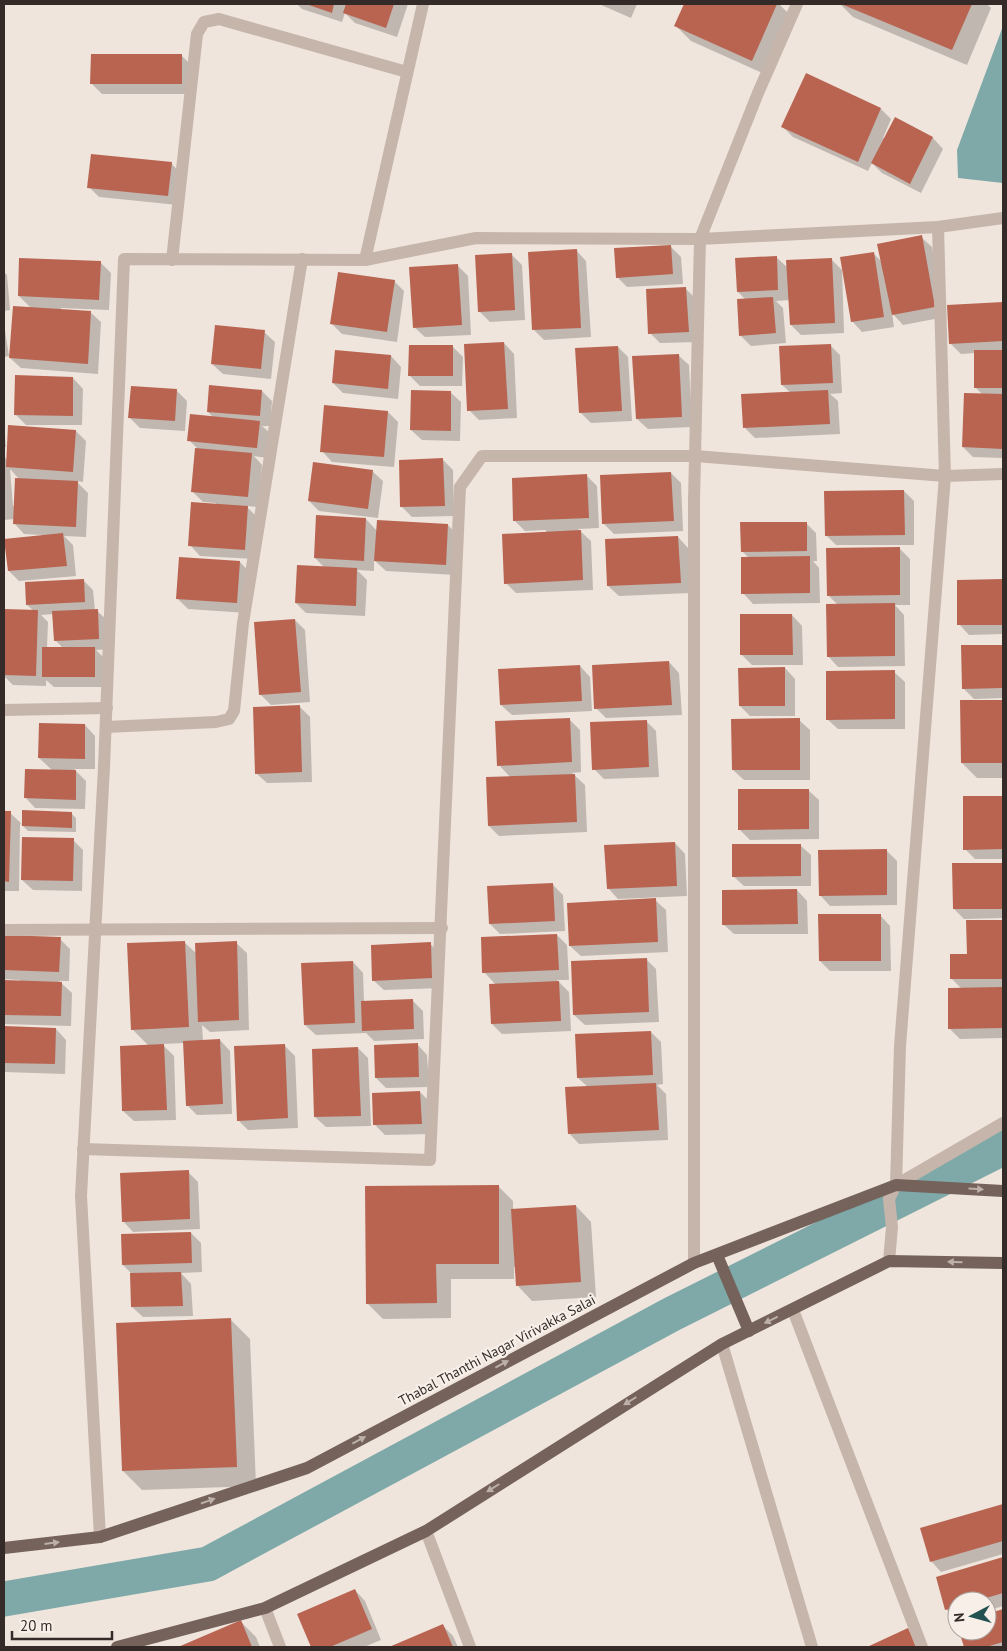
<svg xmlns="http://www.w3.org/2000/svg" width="1007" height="1651" font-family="'PT Sans',sans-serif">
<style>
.water{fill:#7fa9a8}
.shadow{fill:#0003;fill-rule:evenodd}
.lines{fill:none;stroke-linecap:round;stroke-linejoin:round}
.canal{stroke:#7fa9a8;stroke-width:35}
.building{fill:#b86451}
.minor{stroke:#c6b5aa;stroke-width:12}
.major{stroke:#74625b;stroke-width:12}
.oneway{fill:#bcb0a9}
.labels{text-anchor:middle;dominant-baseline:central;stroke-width:4.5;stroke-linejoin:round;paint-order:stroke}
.street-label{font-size:14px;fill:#342b29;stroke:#f7efe8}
</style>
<rect width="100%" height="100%" fill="#efe5dd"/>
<polygon class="water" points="1003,26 1003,183 958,178 957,150"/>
<g class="shadow">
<polygon points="297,4 408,4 397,37 355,23 345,13 342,22 302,9"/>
<polygon points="599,4 637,4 631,18"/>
<polygon points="686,4 779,4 793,18 767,75 691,41 676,26"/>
<polygon points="840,4 987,4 991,8 967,65 853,17"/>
<polygon points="181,55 192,66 192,94 102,94 92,84"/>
<polygon points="806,75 881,109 891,119 883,138 885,138 895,119 933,138 943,149 921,193 882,173 872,163 868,171 793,137 783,127"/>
<polygon points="171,163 181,174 178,205 99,197 89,187"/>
<polygon points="921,237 932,247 945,317 903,325 892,313 894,327 862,332 852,321 873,253 882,262"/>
<polygon points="671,247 681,257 683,284 627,287 617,277"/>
<polygon points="576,250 586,261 591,337 544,340 534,330"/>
<polygon points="511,254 522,265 525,320 490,322 479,311"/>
<polygon points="776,257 788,268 831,259 842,270 844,333 801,335 791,325 790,300 776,301 783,308 786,343 751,346 740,335 746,300 738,292"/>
<polygon points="100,262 111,273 109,310 61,308 61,310 90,312 101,322 98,374 21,368 10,358 31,308 19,296"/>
<polygon points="458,266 468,276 471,335 425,337 414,327"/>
<polygon points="4,272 7,275 10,310 4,311"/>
<polygon points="394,281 404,291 397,342 342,334 332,324"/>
<polygon points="686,289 696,299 698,342 660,343 650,333"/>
<polygon points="1003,303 1003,458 973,457 963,447 983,395 975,387 975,353 961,354 950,343 948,306"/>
<polygon points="4,324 9,356 4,357"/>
<polygon points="264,332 275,342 271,379 223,374 212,364"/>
<polygon points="504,343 514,354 517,418 479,420 469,410"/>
<polygon points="830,345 840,355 842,393 830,394 838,401 840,434 755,438 745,428 791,393 782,385"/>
<polygon points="453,347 463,357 462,386 420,386 409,375"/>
<polygon points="618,347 628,357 632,421 591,423 581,413"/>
<polygon points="678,355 689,365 692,427 648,429 637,419"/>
<polygon points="391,356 401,367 398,399 343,393 333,383"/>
<polygon points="73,378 83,389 82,425 26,425 15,414"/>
<polygon points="176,390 187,401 185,431 140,428 130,418"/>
<polygon points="262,391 272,401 270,426 262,426 270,433 267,458 254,456 262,465 258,507 246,506 258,518 255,559 200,556 190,545 216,503 203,502 192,491 198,449 189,440 214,418 208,412"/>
<polygon points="450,392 461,402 460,441 422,440 411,430"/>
<polygon points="388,412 398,422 394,467 332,462 322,451"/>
<polygon points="4,427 6,447 4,447"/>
<path d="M 76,431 L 86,441 L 83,482 L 76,481 L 88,493 L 86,537 L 64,536 L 73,545 L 76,576 L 19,581 L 9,571 L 42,535 L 24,534 L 14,523 L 14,519 L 4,520 L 4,456 L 7,460 ZM 10,469 L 19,479 L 15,506 L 13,506 Z"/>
<polygon points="443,460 453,470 454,516 412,517 401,506"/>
<polygon points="372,471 383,481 378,518 319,511 309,501"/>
<polygon points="671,473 681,483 683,531 614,534 603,523"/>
<polygon points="586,475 597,486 599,528 578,529 591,541 593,590 516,593 506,583 546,533 546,530 525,531 515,521 513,479"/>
<polygon points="904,491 914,501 914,545 836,545 826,535"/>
<polygon points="365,518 377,531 448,525 458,536 456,575 386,571 374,560 374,571 357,570 367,580 365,616 306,613 296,603 325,568 315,558"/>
<polygon points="806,523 816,533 817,561 813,561 819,568 820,603 753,604 743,593 749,558 742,551"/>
<polygon points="678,537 688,548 690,593 619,596 608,586"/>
<polygon points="899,548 910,559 910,605 895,605 904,615 905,666 838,667 828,656 838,605 828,595"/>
<polygon points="240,562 250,573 247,613 188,609 178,599"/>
<path d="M 83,580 L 93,590 L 95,611 L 97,611 L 108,621 L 109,649 L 96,650 L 104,658 L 105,687 L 54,687 L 46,680 L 46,686 L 13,685 L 4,676 L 4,611 L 34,611 L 27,605 ZM 54,614 L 55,640 L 63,648 L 47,648 L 48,622 L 41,615 Z"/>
<polygon points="1003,580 1003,634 969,635 959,624 958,581"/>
<polygon points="792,615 802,626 803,665 752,665 742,655"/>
<polygon points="295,620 305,630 310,702 271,705 260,694"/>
<polygon points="1003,646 1003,698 974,699 963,688 963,647"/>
<polygon points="669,662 679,673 682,715 606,718 596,708"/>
<polygon points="580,666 590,677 592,711 512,715 501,705"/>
<polygon points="785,668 795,679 795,716 750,716 740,706"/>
<polygon points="894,672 905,682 905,729 838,729 827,719"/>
<polygon points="962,701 1003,701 1003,778 977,778 962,763"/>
<polygon points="299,706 310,717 312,782 267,783 256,773"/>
<polygon points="569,719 580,730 581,772 572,773 585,785 587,832 499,836 489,826 511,778 499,765"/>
<polygon points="799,720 810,730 810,780 744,780 733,770"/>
<polygon points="646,721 656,731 659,777 604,779 594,769"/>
<polygon points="85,725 95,736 95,769 74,769 86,781 85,809 35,808 25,797 52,770 39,758"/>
<polygon points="808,790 819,800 819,839 750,840 740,830"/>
<polygon points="964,797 1003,797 1003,859 975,859 965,849"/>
<polygon points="4,812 10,813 23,825 71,813 76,818 76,832 28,831 20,823 19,891 4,891"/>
<polygon points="73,840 83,850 82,891 33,890 22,880"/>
<polygon points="675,843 685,854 687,896 618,899 608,888"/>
<polygon points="800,845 811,855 811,886 744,886 733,876"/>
<polygon points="887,851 897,861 897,905 830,906 820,895"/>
<polygon points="953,864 1003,864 1003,918 964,919 954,909"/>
<polygon points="553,885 563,895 565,931 500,934 490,924"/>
<polygon points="797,890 807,901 808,934 734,934 723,924"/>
<polygon points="655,900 666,910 668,952 581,956 570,946"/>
<polygon points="880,915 890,926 891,971 830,971 820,961"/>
<polygon points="967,922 1003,922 1003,1038 960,1039 949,1028 962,989 951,978 968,955"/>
<polygon points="557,935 567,945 569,980 557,980 569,992 571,1031 502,1034 492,1024 496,985 484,972"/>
<polygon points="4,937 60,939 70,949 69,981 59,981 72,993 71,1026 4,1024 4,982 20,982 20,980 4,979"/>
<polygon points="184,942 197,954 236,943 247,953 249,1030 210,1032 202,1025 203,1041 220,1040 230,1051 232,1114 197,1115 187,1105 185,1043 162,1044 174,1056 176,1120 134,1121 123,1111 149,1046 132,1029"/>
<polygon points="430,944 441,954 442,988 384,990 373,980"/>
<polygon points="646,959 656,969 659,1022 585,1025 574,1015"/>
<polygon points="353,962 363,973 364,1002 412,1000 423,1011 424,1039 374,1041 366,1033 316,1035 305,1025"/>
<polygon points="4,1027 56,1029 66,1040 65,1074 4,1072"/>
<polygon points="651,1032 661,1042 663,1084 657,1085 666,1094 668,1140 579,1144 569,1133 588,1087 578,1078"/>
<polygon points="417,1044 427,1055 429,1087 386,1088 376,1078"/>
<polygon points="285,1046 295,1056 298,1128 248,1130 238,1120"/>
<polygon points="358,1048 368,1058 371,1126 326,1127 315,1117"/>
<polygon points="420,1092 430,1102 431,1134 385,1135 375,1125"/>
<polygon points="188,1172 198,1182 200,1229 133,1232 123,1221"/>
<polygon points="498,1186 513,1201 513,1210 576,1206 591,1222 596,1297 532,1301 517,1285 516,1267 514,1267 514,1279 451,1279 451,1318 383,1319 367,1303"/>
<polygon points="191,1233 201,1243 202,1272 181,1273 191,1284 193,1316 143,1317 132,1307 131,1273 123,1265"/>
<polygon points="231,1320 250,1339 256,1486 142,1490 123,1471"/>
<polygon points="1003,1506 1003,1554 941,1572 931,1561 922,1529"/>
<polygon points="1003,1559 1003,1606 987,1611 987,1601 957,1601 957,1620 946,1609 937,1578"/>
<polygon points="355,1590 365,1601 381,1640 364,1647 312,1647 299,1615"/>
<polygon points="1003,1611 1003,1647 965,1647 960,1631 987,1631 987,1615"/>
<polygon points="241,1622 256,1637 260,1647 181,1647"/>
<polygon points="443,1626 453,1636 458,1647 392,1647"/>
</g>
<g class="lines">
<polyline class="canal" points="4,1599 208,1564 672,1314 1003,1148"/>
</g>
<g class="building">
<polygon points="306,4 334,4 332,13"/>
<polygon points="346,4 394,4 386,28 343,13"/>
<polygon points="684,4 777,4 752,61 674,26"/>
<polygon points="841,4 972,4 952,50"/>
<polygon points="91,54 182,54 182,84 90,84"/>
<polygon points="806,73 881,108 858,162 781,127"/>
<polygon points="895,117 933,137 910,184 871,163"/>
<polygon points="91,154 172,162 168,196 87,188"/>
<polygon points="922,235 935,307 892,315 877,244"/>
<polygon points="671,245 673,274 616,278 614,248"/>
<polygon points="577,249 581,328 532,330 528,252"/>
<polygon points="874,252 884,317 851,322 840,257"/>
<polygon points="512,253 515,310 478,312 475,255"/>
<polygon points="777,256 778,290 737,292 735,258"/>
<polygon points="19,258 101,261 99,300 18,296"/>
<polygon points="832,258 835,323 790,325 786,260"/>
<polygon points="458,264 462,325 413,328 409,267"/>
<polygon points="338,272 395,280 387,332 330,324"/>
<polygon points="686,287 689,332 648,334 646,289"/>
<polygon points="773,297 776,333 739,336 737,299"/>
<polygon points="1003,302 1003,341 949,344 947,305"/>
<polygon points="13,306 91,311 88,364 9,358"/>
<polygon points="215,325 265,330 261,369 211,364"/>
<polygon points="504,342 508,409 467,411 464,344"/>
<polygon points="831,344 833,383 781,385 779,346"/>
<polygon points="409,345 453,345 453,376 408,376"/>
<polygon points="618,346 622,411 579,413 575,348"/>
<polygon points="335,350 391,355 388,389 332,383"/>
<rect x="974" y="350" width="29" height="38"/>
<polygon points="679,354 682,417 636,419 632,356"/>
<polygon points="15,375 73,377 73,416 14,415"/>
<polygon points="209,385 262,390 260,416 207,412"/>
<polygon points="131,386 177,389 175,421 128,418"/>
<polygon points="411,390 451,391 451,431 410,430"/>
<polygon points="828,390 830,424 743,428 741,394"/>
<polygon points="964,393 1003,394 1003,449 962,447"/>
<polygon points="324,405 388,411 384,457 320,452"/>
<polygon points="190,414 260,421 257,448 187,441"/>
<polygon points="8,425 76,430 73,472 6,467"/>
<polygon points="195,448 252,453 248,497 191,492"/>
<polygon points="443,458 445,506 400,507 399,460"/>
<polygon points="313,462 373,470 368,509 308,501"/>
<polygon points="671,472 674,521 602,524 600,475"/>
<polygon points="587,474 589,518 513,521 512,478"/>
<polygon points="15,478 78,481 76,527 13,524"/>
<polygon points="904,490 905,535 825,536 824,491"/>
<polygon points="191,502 248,506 245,550 188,546"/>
<polygon points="316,515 366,518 364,561 314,558"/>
<polygon points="377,520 448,524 446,565 374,561"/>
<polygon points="740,522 807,522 807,551 741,552"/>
<polygon points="581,530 583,580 504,584 502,534"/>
<polygon points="63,533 67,566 8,571 4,539"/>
<polygon points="678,536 681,583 607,586 605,539"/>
<polygon points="900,547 900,595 827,596 826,548"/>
<polygon points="810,556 810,593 741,594 741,557"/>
<polygon points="179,557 240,561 237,603 176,599"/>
<polygon points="297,565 357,568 356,606 295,603"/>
<polygon points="84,579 85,602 26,605 25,582"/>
<polygon points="1003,579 1003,625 957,625 957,580"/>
<polygon points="895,603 895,656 827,657 826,604"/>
<polygon points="4,609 38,610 36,676 4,675"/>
<polygon points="98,609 99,639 54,641 52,611"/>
<polygon points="740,614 792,614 793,655 740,655"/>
<polygon points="295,619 301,692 259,695 254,622"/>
<polygon points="961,645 1003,645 1003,688 962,689"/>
<rect x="42" y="647" width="53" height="30"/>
<polygon points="669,661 672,705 594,709 592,665"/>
<polygon points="580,665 582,701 500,705 498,669"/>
<polygon points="785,667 785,706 739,706 738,668"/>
<polygon points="895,670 895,719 826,720 826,671"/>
<polygon points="960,700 1003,700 1003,763 961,763"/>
<polygon points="300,705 302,772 255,774 253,707"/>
<polygon points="570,718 572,762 497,766 495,721"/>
<polygon points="800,718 800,770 732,770 731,719"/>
<polygon points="647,720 649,767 592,770 590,722"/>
<polygon points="39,723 85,724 85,759 38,758"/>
<polygon points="25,769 76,770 76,800 24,798"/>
<polygon points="575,774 577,822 488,826 486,777"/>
<polygon points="738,789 809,789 809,829 738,830"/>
<polygon points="963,796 1003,796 1003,849 963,850"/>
<polygon points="22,810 72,812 72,828 22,826"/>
<polygon points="4,811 11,811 9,882 4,881"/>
<polygon points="22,837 74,838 73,881 21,880"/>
<polygon points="675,842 677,886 607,889 604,845"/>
<polygon points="732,844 801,844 801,876 732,877"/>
<polygon points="887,849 887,895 819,896 818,850"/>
<polygon points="952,863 1003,863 1003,909 953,909"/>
<polygon points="553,883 555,921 489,924 487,886"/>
<polygon points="797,889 798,924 722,925 722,890"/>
<polygon points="656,898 658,942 569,946 567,903"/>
<polygon points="818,914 881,914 881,961 819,961"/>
<polygon points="966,920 1003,920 1003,979 950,979 950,954 967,954"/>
<polygon points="557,934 559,970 482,973 481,937"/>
<polygon points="4,935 61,937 59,972 4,970"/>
<polygon points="185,941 189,1027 131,1030 127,943"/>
<polygon points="237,941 239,1020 198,1022 195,943"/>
<polygon points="431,942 432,978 372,981 371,945"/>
<polygon points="647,958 649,1012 573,1015 571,961"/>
<polygon points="353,961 355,1023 304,1025 301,963"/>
<polygon points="4,980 62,982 61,1016 4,1015"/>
<polygon points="559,981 561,1021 491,1024 489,984"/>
<polygon points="1003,987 1003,1028 948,1029 948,988"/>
<polygon points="413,999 414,1029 362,1031 361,1001"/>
<polygon points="4,1026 56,1028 55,1064 4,1063"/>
<polygon points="651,1031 653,1075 577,1078 575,1034"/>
<polygon points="220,1039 223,1104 186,1106 183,1041"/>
<polygon points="418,1043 419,1077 375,1078 374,1045"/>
<polygon points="164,1044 167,1110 122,1111 120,1046"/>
<polygon points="285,1044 288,1118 237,1121 234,1046"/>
<polygon points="358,1047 361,1116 314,1117 312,1049"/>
<polygon points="656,1083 659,1130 568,1134 565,1087"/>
<polygon points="420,1091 422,1124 373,1125 372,1093"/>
<polygon points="189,1170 190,1219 122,1222 120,1173"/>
<polygon points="499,1185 499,1264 436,1264 437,1303 366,1304 365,1186"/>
<polygon points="576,1205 581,1282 516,1286 511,1209"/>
<polygon points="191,1232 192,1263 122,1265 121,1234"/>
<polygon points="181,1272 183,1306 131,1307 130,1273"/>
<polygon points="231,1318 237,1467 122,1471 116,1323"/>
<polygon points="1003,1504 1003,1541 930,1562 920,1528"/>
<polygon points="1003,1557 1003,1593 976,1601 957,1601 957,1607 945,1610 936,1577"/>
<polygon points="355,1589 372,1629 330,1647 311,1647 297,1614"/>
<polygon points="1003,1609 1003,1642 986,1647 964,1647 959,1631 987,1631 987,1614"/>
<polygon points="241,1620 252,1647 178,1647"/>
<polygon points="443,1624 453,1647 389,1647"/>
<polygon points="908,1628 917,1647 867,1647"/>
</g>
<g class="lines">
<g class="minor">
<polyline points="172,260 197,34 204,22 219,19 407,72"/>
<polyline points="365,260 423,4"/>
<polyline points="4,710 107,708"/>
<polyline points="106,727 216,722 229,719 234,711 243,623 302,259"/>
<polyline points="4,930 442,928"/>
<polyline points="83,1149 430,1160 460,487 482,456 695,456 945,476 1003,474"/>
<polyline points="896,1185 1003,1123"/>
<polyline points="889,1261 892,1227 889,1199 896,1185 900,1046 945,476 938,227"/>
<polyline points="694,1263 694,501 700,239 758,93 797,4"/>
<polyline points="793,1310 922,1647"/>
<polyline points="722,1344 812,1647"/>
<polyline points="426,1531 470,1647"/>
<polyline points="100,1537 81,1196 104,767 124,259 365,260 476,238 700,239 938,227 1003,218"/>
<polyline points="265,1608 280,1647"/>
</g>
<g class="major">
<polyline points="717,1255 749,1331"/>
<polyline points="4,1548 100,1537 307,1468 694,1263 896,1185 1003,1191"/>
<polyline points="117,1647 265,1608 426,1531 722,1344 889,1261 1003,1263"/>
</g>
</g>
<defs><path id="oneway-solid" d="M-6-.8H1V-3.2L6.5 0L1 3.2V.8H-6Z" transform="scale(1.25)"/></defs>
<g class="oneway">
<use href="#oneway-solid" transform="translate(976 1189) rotate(3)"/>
<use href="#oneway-solid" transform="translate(955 1262) rotate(-179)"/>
<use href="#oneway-solid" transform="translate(771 1320) rotate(154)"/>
<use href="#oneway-solid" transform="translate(502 1364) rotate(-28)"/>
<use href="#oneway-solid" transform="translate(630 1401) rotate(148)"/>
<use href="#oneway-solid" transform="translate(359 1440) rotate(-28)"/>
<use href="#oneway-solid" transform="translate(493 1488) rotate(148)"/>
<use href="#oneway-solid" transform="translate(208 1501) rotate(-19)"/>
<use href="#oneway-solid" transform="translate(52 1543) rotate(-7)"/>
</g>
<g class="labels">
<g class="street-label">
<text transform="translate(497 1350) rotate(-28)">Thabal Thanthi Nagar Virivakka Salai</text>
</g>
</g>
<rect width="1007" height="1651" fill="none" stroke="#342b29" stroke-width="10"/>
<g transform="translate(972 1616) rotate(264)"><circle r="24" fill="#f7efe8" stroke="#a9a19c"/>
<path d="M0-4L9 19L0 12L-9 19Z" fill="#235151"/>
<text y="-8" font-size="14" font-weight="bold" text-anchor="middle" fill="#342b29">N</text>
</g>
<path d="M12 1631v8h100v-8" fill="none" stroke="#342b29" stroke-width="2.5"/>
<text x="20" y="1631" font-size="15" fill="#342b29" stroke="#f7efe8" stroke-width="4" paint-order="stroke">20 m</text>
</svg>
